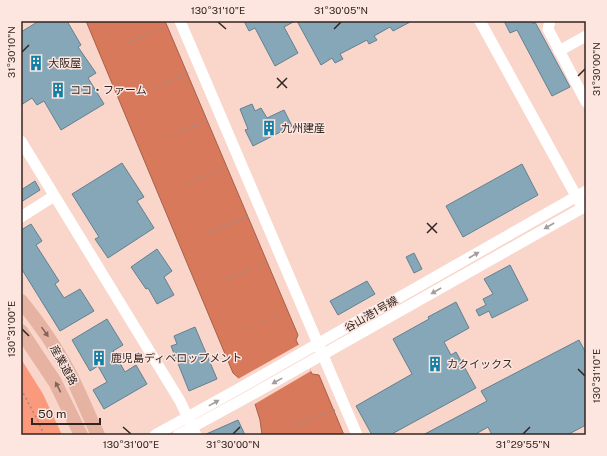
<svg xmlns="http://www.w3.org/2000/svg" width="607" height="456" font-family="'Public Sans','Noto Sans JP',sans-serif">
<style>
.green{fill:#fa997b}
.water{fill:#d8795c;stroke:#a6604b}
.pier{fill:#f9d5ca}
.building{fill:#86a7b7;stroke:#628191}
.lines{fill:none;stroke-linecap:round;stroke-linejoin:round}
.path{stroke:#a38981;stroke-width:1.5;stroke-dasharray:2 3;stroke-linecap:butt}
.minor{stroke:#fff;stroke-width:11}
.major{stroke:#e6b3a3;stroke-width:14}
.oneway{fill:#a39d9c}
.oneway2{fill:#84655c}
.ticks{fill:none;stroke:#332622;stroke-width:1.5}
.labels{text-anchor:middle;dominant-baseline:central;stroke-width:3;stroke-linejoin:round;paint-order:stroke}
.poi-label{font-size:11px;fill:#332622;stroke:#fce6df;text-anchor:start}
.street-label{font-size:11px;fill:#332622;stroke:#fce6df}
.neatline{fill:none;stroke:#332622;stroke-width:1.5}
.ticks-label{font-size:10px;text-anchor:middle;fill:#332622}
</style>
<rect width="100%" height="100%" fill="#f9d5ca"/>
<polygon class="green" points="21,359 43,394 62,435 21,435"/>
<polygon class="water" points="86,21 165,21 298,335 296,340 312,374 319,375 344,435 262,435 260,420 250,388 233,373"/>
<polygon class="pier" points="300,344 311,371 253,405 249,389 238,379"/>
<g class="building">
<polygon points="39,21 67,21 81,45 78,47 96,73 88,78 104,104 61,130 44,101 37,105 32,98 21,105 21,32"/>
<polygon points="244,21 295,21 284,27 298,53 275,66 255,28 249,31"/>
<polygon points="297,21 412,21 393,31 390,27 374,36 377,40 369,44 367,40 340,54 343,59 335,63 332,58 321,65"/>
<polygon points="504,21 532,21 533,24 535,22 570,87 552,96 517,30 510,33"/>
<polygon points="252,104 255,111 261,108 267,118 284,110 292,126 253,146 245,130 248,129 240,109"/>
<polygon points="122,163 144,197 137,201 154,228 108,258 95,239 99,237 72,194"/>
<polygon points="522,164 538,195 463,237 446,206"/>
<polygon points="35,181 40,190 21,202 21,190"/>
<polygon points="31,224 42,241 36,245 59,281 55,284 64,298 80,289 94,311 60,331 21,268 21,230"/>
<polygon points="157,249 172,271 164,277 174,295 157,304 148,288 146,289 131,267"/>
<polygon points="414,253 422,269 414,273 406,257"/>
<polygon points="510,265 528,300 492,318 489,311 479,316 476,310 486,305 483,299 493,294 484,279"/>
<polygon points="367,281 375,294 338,315 330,301"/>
<polygon points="456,302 469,328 444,342 451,355 456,352 476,388 390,435 372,435 356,406 412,374 393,339 429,319 428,317"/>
<polygon points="107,319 123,345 113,351 125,372 136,365 147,384 104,409 93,390 107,382 98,366 90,371 72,340"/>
<polygon points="195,327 217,379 189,391 171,346 177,344 174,336"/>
<polygon points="579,340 586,353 586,425 567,435 492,435 488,427 474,435 423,435 487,401 481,391"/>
<polygon points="238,420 245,435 204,435"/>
</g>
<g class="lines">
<g class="path">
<polyline points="127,43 168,26"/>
<polyline points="147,90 189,73"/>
<polyline points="168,136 208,120"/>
<polyline points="188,183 228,167"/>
<polyline points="209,233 250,215"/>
<polyline points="227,279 268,262"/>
<polyline points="248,328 289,310"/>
<polyline points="21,362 24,361"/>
<polyline points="21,389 38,421 44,435"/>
<polyline points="291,426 335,410"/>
</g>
<g class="minor">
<polyline points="180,21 357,435"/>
<polyline points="480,21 580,203"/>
<polyline points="550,21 548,29 586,102"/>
<polyline points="559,51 586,36"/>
<polyline points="21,141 180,401 196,435"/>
<polyline points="21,217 54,196"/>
<polyline points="155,435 240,388 586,191"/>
<polyline points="178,435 244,399 586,206"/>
</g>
<g class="major">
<path d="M 21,301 C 39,323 55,346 68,370 C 79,391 88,414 98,435"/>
<polyline points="21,331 55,382 81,435"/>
</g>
</g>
<defs><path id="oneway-solid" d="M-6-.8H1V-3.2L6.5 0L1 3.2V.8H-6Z"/></defs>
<g class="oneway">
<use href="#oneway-solid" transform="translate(549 226) rotate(150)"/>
<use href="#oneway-solid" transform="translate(474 255) rotate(-30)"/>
<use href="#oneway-solid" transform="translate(436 291) rotate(150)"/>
<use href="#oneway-solid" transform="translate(277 381) rotate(151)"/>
<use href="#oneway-solid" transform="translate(214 403) rotate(-29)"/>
</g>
<g class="oneway2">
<use href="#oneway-solid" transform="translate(45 332) rotate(55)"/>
<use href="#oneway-solid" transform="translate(58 387) rotate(-117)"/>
</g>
<path class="ticks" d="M 218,22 L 226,29M 334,29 L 341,22M 22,52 L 29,45M 578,76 L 585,69M 277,78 L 287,88M 277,88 L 287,78M 427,223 L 437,233M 427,233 L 437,223M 22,329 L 29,336M 578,369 L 585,376M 123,427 L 131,434M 233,434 L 240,427M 523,434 L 530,427"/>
<defs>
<g id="building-bare" transform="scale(1.2)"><path d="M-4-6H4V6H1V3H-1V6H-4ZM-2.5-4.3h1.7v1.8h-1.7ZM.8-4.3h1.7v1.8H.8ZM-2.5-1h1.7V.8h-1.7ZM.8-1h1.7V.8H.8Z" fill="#1080a8" stroke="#fce6df" stroke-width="2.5" paint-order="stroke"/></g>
</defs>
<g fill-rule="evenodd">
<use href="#building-bare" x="36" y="63"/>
<use href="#building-bare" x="58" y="90"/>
<use href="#building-bare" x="269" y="128"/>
<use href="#building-bare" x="99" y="358"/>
<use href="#building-bare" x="435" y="364"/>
</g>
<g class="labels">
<g class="poi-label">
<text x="48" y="63">大阪屋</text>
<text x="70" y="90">ココ・ファーム</text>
<text x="281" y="128">九州建産</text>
<text x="111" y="358">鹿児島ディベロップメント</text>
<text x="447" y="364">カクイックス</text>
</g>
<g class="street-label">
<text transform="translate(371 314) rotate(-30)">谷山港1号線</text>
<text transform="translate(64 365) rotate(61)">産業道路</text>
</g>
</g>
<rect width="607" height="456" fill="none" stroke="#fce6df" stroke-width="44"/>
<path d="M32 418v6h68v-6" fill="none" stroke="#332622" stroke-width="2"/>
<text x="38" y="418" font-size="12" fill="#332622" stroke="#fce6df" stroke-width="3" paint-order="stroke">50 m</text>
<rect x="22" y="22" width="563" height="412" class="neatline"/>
<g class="ticks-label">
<text x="218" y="14">130°31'10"E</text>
<text x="341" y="14">31°30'05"N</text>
<text transform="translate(11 52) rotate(-90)" y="4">31°30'10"N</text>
<text transform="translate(596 69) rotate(-90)" y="4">31°30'00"N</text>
<text transform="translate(11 329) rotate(-90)" y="4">130°31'00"E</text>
<text transform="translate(596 376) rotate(-90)" y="4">130°31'10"E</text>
<text x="131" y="448">130°31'00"E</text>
<text x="233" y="448">31°30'00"N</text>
<text x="523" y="448">31°29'55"N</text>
</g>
</svg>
